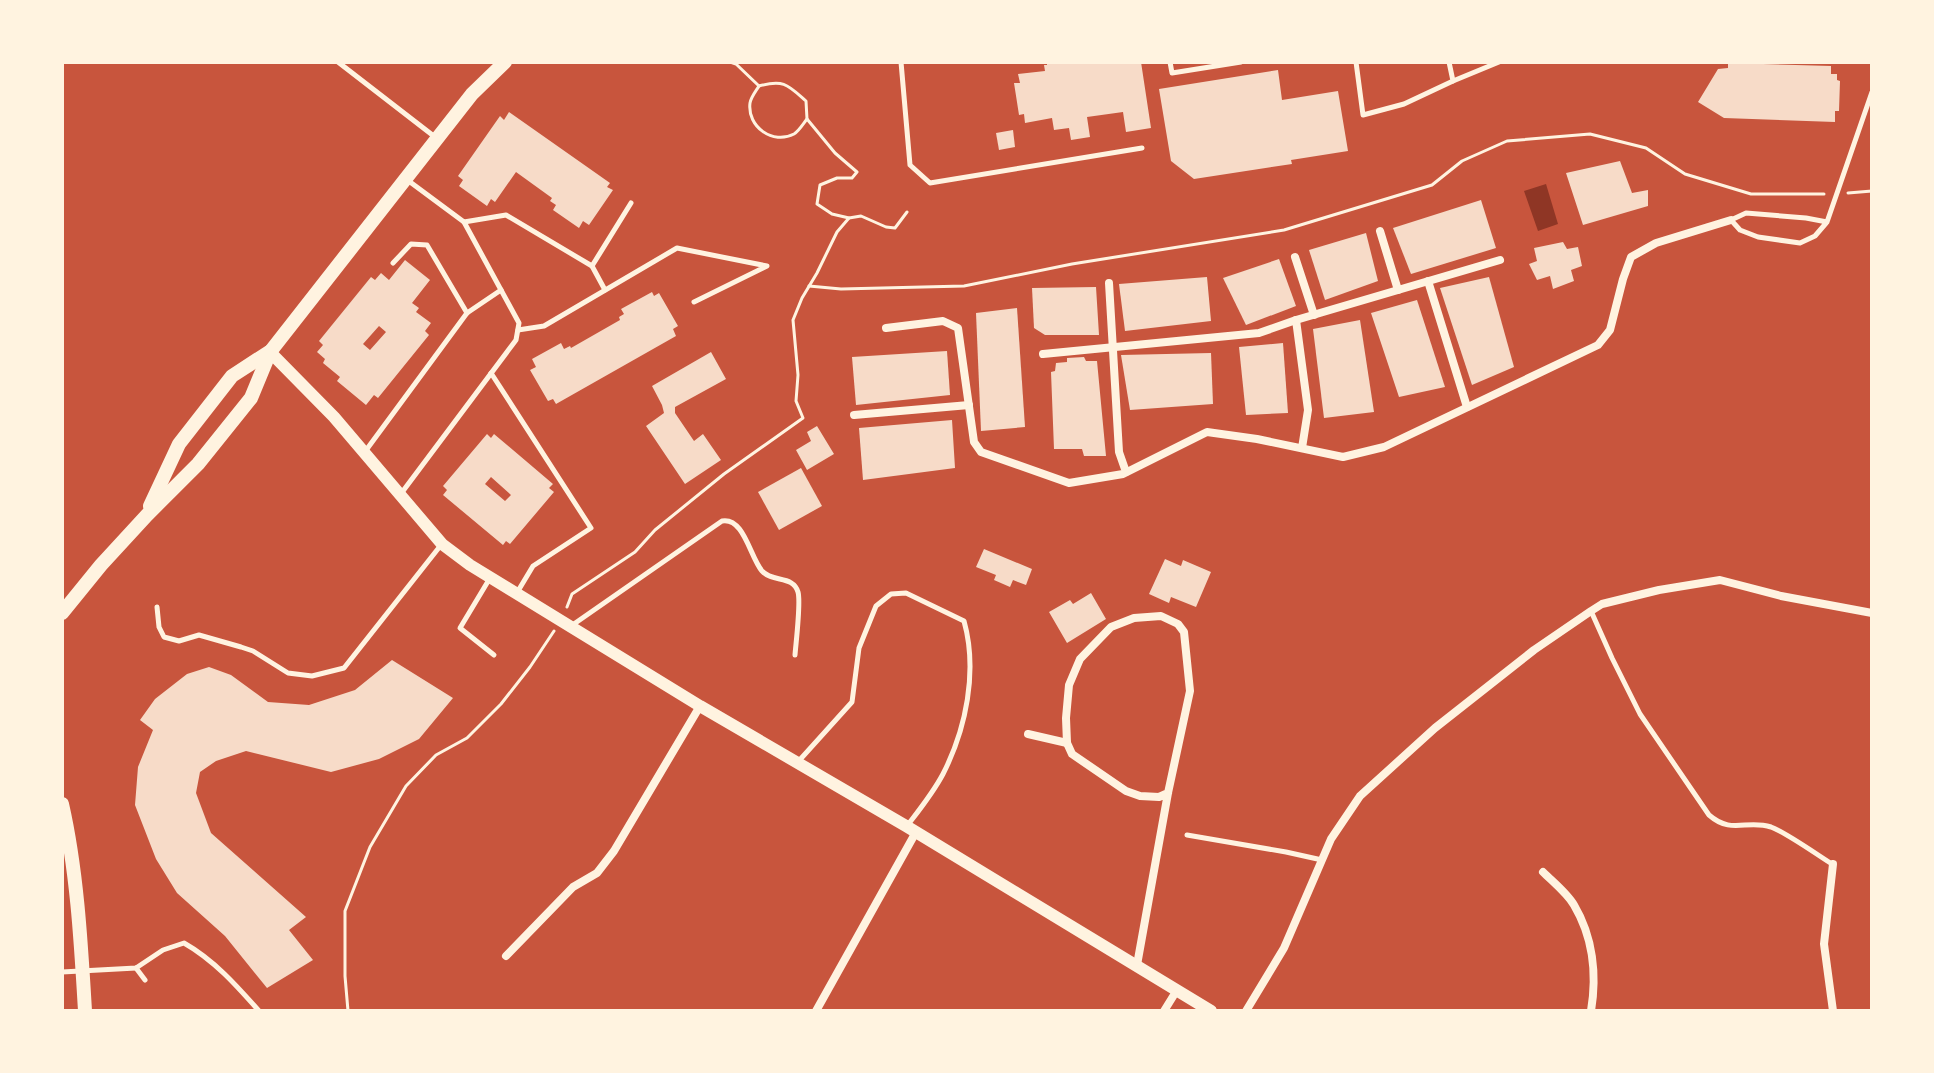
<svg xmlns="http://www.w3.org/2000/svg" width="1934" height="1073" font-family="Raleway,sans-serif">
<style>
.water{fill:#8f3625}
.building{fill:#f7dbc8;fill-rule:evenodd}
.lines{fill:none;stroke-linecap:round;stroke-linejoin:round}
.path{stroke:#fff3e0;stroke-width:3}
.service{stroke:#fff3e0;stroke-width:5}
.minor{stroke:#fff3e0;stroke-width:8}
.tertiary{stroke:#fff3e0;stroke-width:12}
.secondary{stroke:#fff3e0;stroke-width:14}
</style>
<rect width="100%" height="100%" fill="#c8553d"/>
<polygon class="water" points="1546,184 1558,224 1538,231 1524,191"/>
<g class="building">
<polygon points="1047,62 1141,62 1151,128 1126,132 1123,112 1087,117 1090,137 1071,140 1069,128 1054,130 1052,118 1025,123 1024,114 1019,115 1014,83 1020,83 1018,74 1045,71 1044,65 1047,65"/>
<polygon points="1728,63 1831,66 1831,74 1837,74 1837,80 1840,81 1839,111 1835,111 1835,122 1724,118 1698,102 1718,69 1728,68"/>
<polygon points="1278,70 1282,100 1338,91 1348,151 1291,160 1292,164 1194,179 1171,161 1159,89"/>
<polygon points="509,112 610,183 607,187 613,190 589,225 583,221 579,228 553,210 556,205 550,201 552,198 516,172 495,202 491,199 487,206 459,186 463,180 458,176 500,116 504,120"/>
<polygon points="1013,130 1015,147 999,150 996,133"/>
<polygon points="1620,161 1632,193 1648,190 1648,206 1583,225 1566,173"/>
<polygon points="1481,200 1496,248 1411,274 1393,228"/>
<polygon points="1366,233 1378,281 1325,300 1309,250"/>
<polygon points="1563,242 1567,249 1578,247 1582,266 1571,270 1574,281 1553,289 1550,276 1537,280 1529,264 1537,261 1534,248"/>
<polygon points="1279,259 1296,306 1246,325 1223,278"/>
<path d="M 405,260 L 430,280 L 412,303 L 419,308 L 416,312 L 431,323 L 425,331 L 429,335 L 378,398 L 374,395 L 366,405 L 337,381 L 340,377 L 323,363 L 325,359 L 317,352 L 323,345 L 319,341 L 371,277 L 375,280 L 381,273 L 389,280 ZM 379,326 L 386,332 L 370,350 L 363,344 Z"/>
<polygon points="1207,277 1211,321 1125,331 1119,284"/>
<polygon points="1489,277 1514,367 1472,385 1440,288"/>
<polygon points="1096,287 1099,335 1045,335 1034,328 1032,288"/>
<polygon points="652,292 654,296 659,293 678,326 673,329 676,336 556,404 553,399 548,401 530,370 536,367 532,359 561,343 564,349 570,346 571,348 620,320 619,317 624,314 621,309"/>
<polygon points="1417,300 1445,387 1399,397 1371,313"/>
<polygon points="1017,308 1025,427 981,431 976,313"/>
<polygon points="1360,320 1374,412 1324,418 1313,329"/>
<polygon points="1283,343 1288,413 1246,415 1239,347"/>
<polygon points="947,351 950,395 856,405 852,357"/>
<polygon points="711,352 726,379 675,407 675,413 694,441 703,434 721,460 685,484 646,426 664,413 662,405 652,386"/>
<polygon points="1211,353 1213,404 1130,410 1121,355"/>
<polygon points="1084,357 1086,361 1097,361 1106,456 1084,456 1082,449 1054,449 1051,372 1055,371 1056,363 1067,362 1067,358"/>
<polygon points="952,420 955,468 863,480 859,428"/>
<polygon points="817,426 834,454 807,470 796,450 811,441 807,432"/>
<path d="M 487,434 L 491,438 L 494,434 L 553,484 L 549,488 L 554,492 L 510,544 L 506,541 L 503,545 L 443,495 L 447,490 L 443,486 ZM 491,477 L 511,495 L 505,501 L 485,484 Z"/>
<polygon points="801,468 822,506 779,530 758,492"/>
<polygon points="984,549 1032,569 1026,585 1013,580 1010,587 994,580 996,575 976,567"/>
<polygon points="1165,559 1181,566 1183,560 1211,572 1196,607 1171,597 1169,603 1149,594"/>
<polygon points="1091,593 1106,619 1067,643 1049,612 1070,600 1073,604"/>
<polygon points="392,660 453,698 419,739 379,759 331,772 246,751 216,761 200,772 196,793 211,833 306,917 289,930 313,960 267,988 225,936 177,893 156,859 135,805 138,767 153,730 140,720 155,699 187,674 209,667 231,675 268,702 309,705 355,690"/>
</g>
<g class="lines">
<g class="path">
<path d="M 730,62 L 736,64 L 759,86 C 784,79 788,85 806,101 L 807,119 L 835,153 L 857,172 L 852,178 L 837,178 L 820,185 L 817,204 L 832,214 L 849,218 L 861,216 L 886,227 L 895,228 L 907,212"/>
<path d="M 759,86 C 756,91 751,97 750,103 C 747,127 773,145 794,134 C 799,131 803,124 807,119"/>
<polyline points="1848,193 1872,191"/>
<polyline points="809,286 841,289 964,286 1072,264 1284,230 1432,185 1462,161 1507,141 1590,134 1646,148 1685,174 1751,194 1824,194"/>
<polyline points="567,607 572,594 635,552 655,530 724,474 803,418 796,401 798,375 793,320 802,298 817,273 837,232 849,218"/>
<polyline points="348,1011 345,976 345,911 370,847 406,786 436,755 467,738 501,704 530,667 554,631"/>
</g>
<g class="service">
<polyline points="338,62 435,137"/>
<polyline points="901,62 910,165 930,183 1142,148"/>
<polyline points="1170,62 1172,73 1241,62"/>
<polyline points="1356,62 1363,115 1404,104 1453,81 1449,62"/>
<polyline points="1453,81 1499,62"/>
<polyline points="406,179 464,222 506,215 592,266 631,203"/>
<polyline points="1827,222 1806,218 1746,213 1731,220 1740,230 1758,237 1800,243 1815,236 1827,222 1872,92"/>
<polyline points="393,263 411,244 427,245 467,313"/>
<polyline points="592,266 605,290"/>
<polyline points="518,330 544,326 677,248 767,266 694,302"/>
<polyline points="491,373 591,528 533,566 518,591"/>
<polyline points="364,453 467,313 501,290"/>
<polyline points="400,495 516,340 519,323 464,222"/>
<polyline points="490,578 460,628 494,655"/>
<polyline points="157,607 159,627 164,637 179,641 199,635 241,647 253,651 288,673 312,676 344,668 441,545"/>
<path d="M 1591,611 L 1612,658 L 1640,714 L 1709,815 C 1732,835 1746,819 1771,827 C 1787,833 1816,854 1832,864"/>
<path d="M 571,626 L 722,521 C 744,517 750,557 762,571 C 773,583 793,575 798,592 C 801,602 796,642 795,655"/>
<path d="M 797,763 L 852,702 L 859,648 L 876,606 L 891,594 L 906,593 L 964,621 C 978,671 966,729 943,774 C 933,793 920,809 907,826"/>
<polyline points="1187,835 1286,852 1322,860"/>
<polyline points="136,968 145,980"/>
<path d="M 62,972 L 136,968 L 163,950 L 184,943 C 214,960 237,986 259,1011"/>
</g>
<g class="minor">
<polyline points="1380,231 1398,290"/>
<polyline points="1295,257 1314,315"/>
<polyline points="1428,281 1467,407"/>
<polyline points="1109,283 1119,452 1126,472"/>
<polyline points="1296,320 1308,410 1302,448"/>
<polyline points="886,328 943,321 958,328 974,442 981,452 1069,483 1123,474 1207,432 1257,439 1343,457 1384,447 1598,345 1610,330 1623,279 1631,257 1656,243 1731,220"/>
<polyline points="1043,354 1259,333 1296,320 1500,260"/>
<polyline points="854,415 969,405"/>
<polyline points="1028,734 1067,743"/>
<path d="M 1543,872 C 1553,882 1567,893 1574,905 C 1593,937 1597,975 1591,1011"/>
<polyline points="506,956 573,887 597,873 614,851 700,706"/>
<polyline points="1137,965 1168,793 1190,691 1184,632 1178,624 1161,616 1134,618 1111,627 1080,659 1069,685 1066,718 1067,743 1072,754 1126,791 1140,796 1159,797 1168,793"/>
<polyline points="816,1011 916,832"/>
<polyline points="1164,1011 1177,990"/>
<polyline points="1246,1011 1284,948 1331,839 1360,796 1435,728 1534,650 1591,611 1602,604 1659,590 1720,580 1781,596 1872,613"/>
<polyline points="1833,1011 1824,944 1833,864"/>
</g>
<polyline class="tertiary" points="270,352 334,417 442,544 470,565 700,706 906,826 1211,1011"/>
<g class="secondary">
<polyline points="150,506 179,444 232,376 269,352"/>
<polyline points="62,613 101,565 147,515 198,464 251,398 270,352 472,94 505,62"/>
<path d="M 62,804 C 77,870 81,943 85,1011"/>
</g>
</g>
<rect width="1934" height="1073" fill="none" stroke="#fff3e0" stroke-width="128"/>
</svg>
